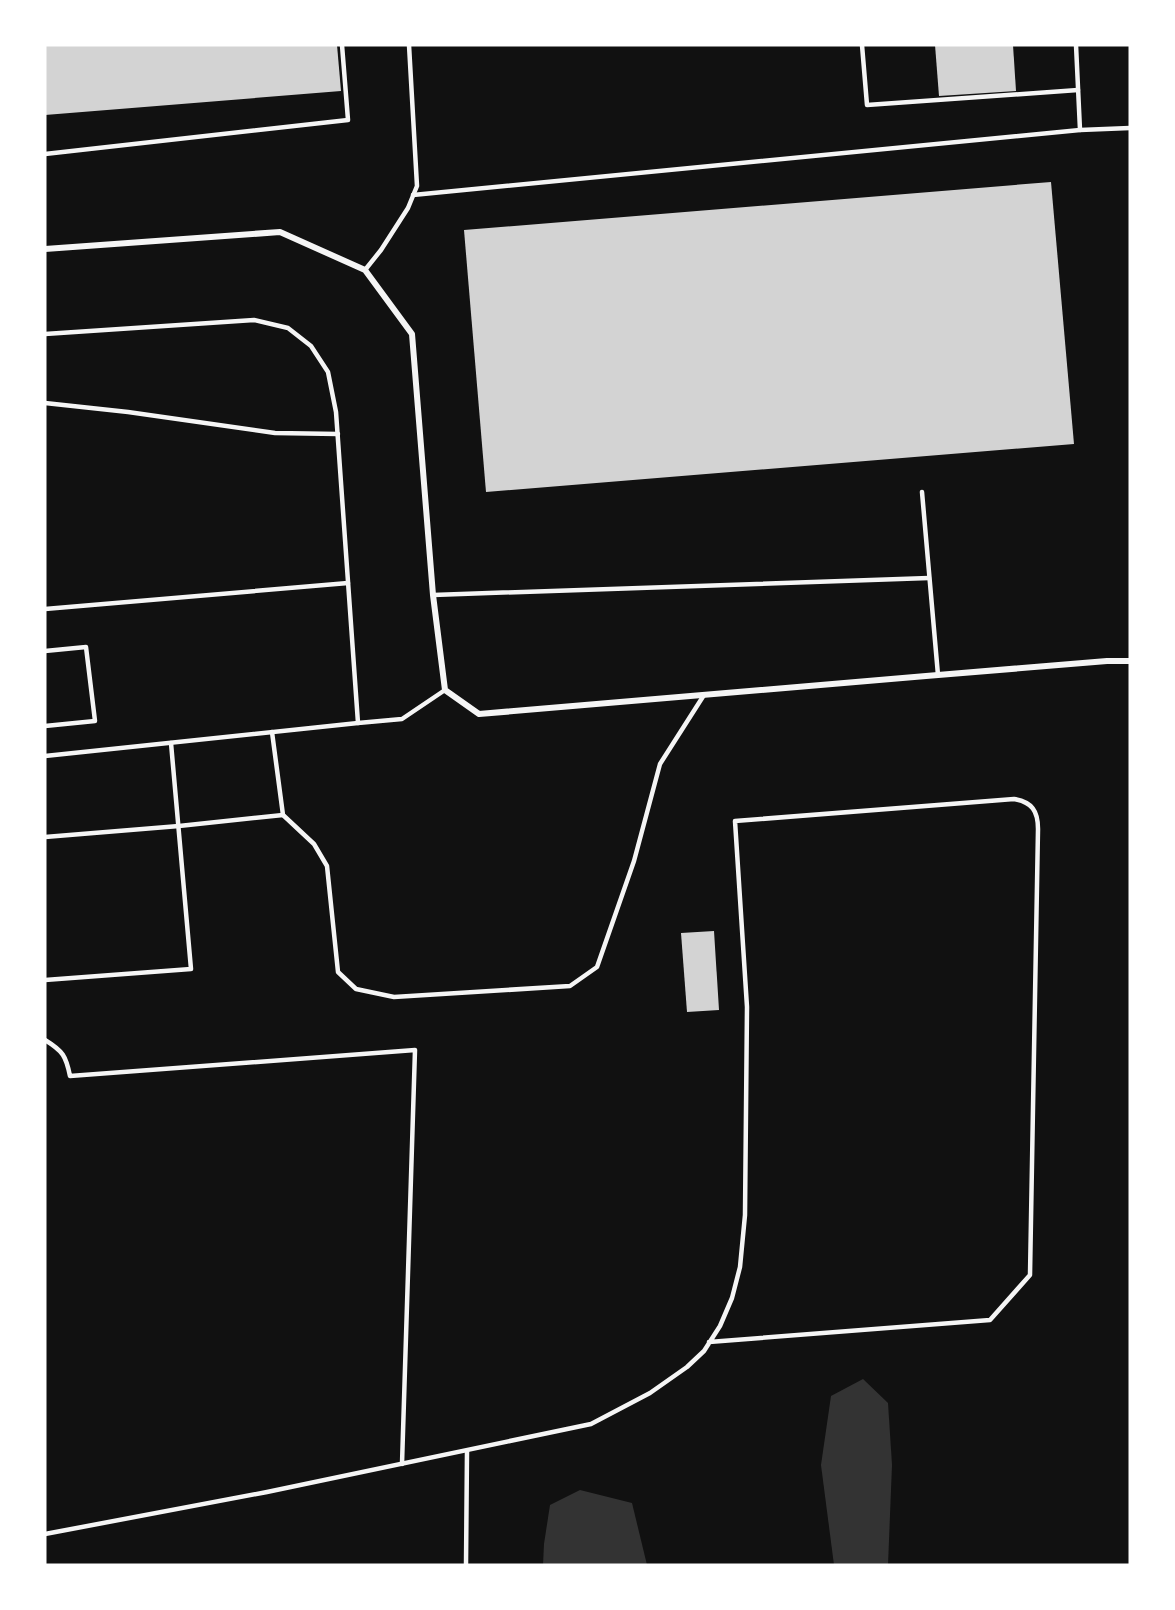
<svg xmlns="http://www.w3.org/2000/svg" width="1175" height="1610" font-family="'Libre Baskerville',serif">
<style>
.water{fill:#333}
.building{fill:#d3d3d3}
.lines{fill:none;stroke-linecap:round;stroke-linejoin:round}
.service{stroke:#f5f5f5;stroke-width:4.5}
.minor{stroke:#f5f5f5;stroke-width:6}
</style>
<rect width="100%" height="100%" fill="#111"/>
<g class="water">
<polygon points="863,1379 888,1403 892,1465 888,1565 834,1565 821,1465 831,1396"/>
<polygon points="580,1490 632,1503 647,1565 543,1565 544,1544 550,1505"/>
</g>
<g class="building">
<polygon points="45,45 337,45 341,91 45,115"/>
<polygon points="935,45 1013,45 1016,91 939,96"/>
<polygon points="1051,182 1074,444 486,492 464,230"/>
<polygon points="714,931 719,1010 687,1012 681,933"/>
</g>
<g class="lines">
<g class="service">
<polyline points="862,45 867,105 1078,90"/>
<polyline points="1076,45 1080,130 1130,128"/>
<polyline points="45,154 348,120 342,45"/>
<polyline points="413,195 1080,130"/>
<polyline points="365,270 381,250 408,208 417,186 409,45"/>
<polyline points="45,334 254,320 288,328 311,346 328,372 336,412 358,723 402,719 445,690"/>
<polyline points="45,403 128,412 275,433 338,434"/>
<polyline points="922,492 938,675"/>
<polyline points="433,595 929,578"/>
<polyline points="45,609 348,583"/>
<polyline points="45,651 86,647 95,721 45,726"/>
<polyline points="272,732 283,815 314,844 327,866 338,972 356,989 394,997 570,986 597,967 634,861 660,764 704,695"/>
<polyline points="45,756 358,723"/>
<polyline points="45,837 179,826 283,815"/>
<polyline points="45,980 191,969 171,743"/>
<path d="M 45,1040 C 63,1051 66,1056 70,1076 L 415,1050 L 402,1464"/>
<path d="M 45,1534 L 267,1492 L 591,1424 L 650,1393 L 687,1367 L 704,1351 L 720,1326 L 732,1298 L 740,1267 L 745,1215 L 747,1007 L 735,821 L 1014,799 C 1032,802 1038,811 1038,829 L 1030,1275 L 990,1320 L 709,1342"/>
<polyline points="466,1565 467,1451"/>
</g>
<polyline class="minor" points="45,249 280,232 365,270 412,334 433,595 445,690 479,714 926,676 1107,661 1130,661"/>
</g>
<rect width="1175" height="1610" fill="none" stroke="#ffffff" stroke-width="93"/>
</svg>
